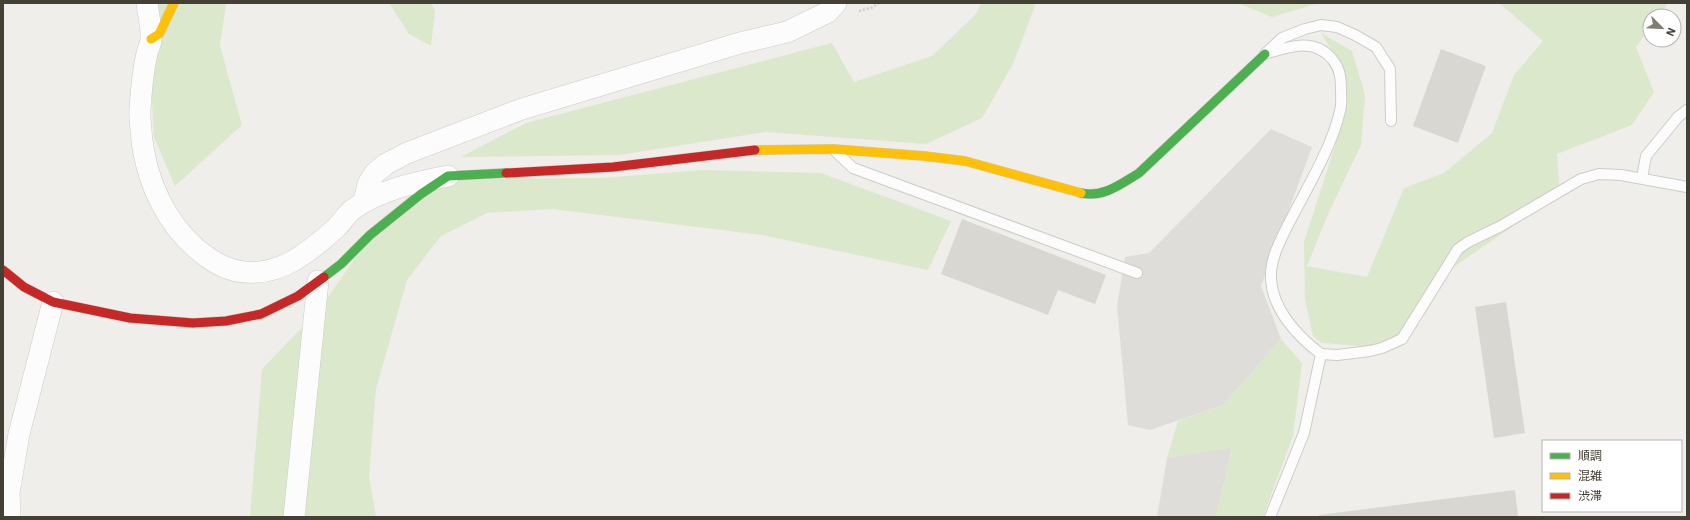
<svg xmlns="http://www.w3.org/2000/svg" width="1690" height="520" font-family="'IBM Plex Sans','Noto Sans JP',sans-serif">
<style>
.green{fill:#dce8cb}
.parking{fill:#dfddda}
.building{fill:#d9d7d2}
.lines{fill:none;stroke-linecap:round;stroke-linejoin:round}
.lane-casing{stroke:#cdccc7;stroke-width:12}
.street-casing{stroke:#cdccc7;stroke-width:22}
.fast-casing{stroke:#cecbc1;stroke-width:10}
.slow-casing{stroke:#cecbc1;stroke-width:10}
.jam-casing{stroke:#cecbc1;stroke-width:10}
.path{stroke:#d0cecb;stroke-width:2.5;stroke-dasharray:2 2;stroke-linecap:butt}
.lane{stroke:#fdfcfc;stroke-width:10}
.street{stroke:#fdfcfc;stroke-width:21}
.fast{stroke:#4caf50;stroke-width:9}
.slow{stroke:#ffc107;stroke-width:9}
.jam{stroke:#c62828;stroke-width:9}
</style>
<rect width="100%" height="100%" fill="#efeeea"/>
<g class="green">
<polygon points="150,3 226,3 220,46 242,125 175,186 154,137 148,28"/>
<polygon points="389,3 431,3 435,11 431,46 409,34"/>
<polygon points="981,3 1036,3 1013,64 982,118 926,144 766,132 619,155 461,157 526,123 832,43 854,82 932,56 976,14"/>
<polygon points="1238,3 1319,3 1272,17"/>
<polygon points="1499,3 1668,3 1659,16 1650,16 1650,28 1636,47 1654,92 1632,125 1557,154 1560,194 1442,275 1407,336 1374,347 1322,343 1313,336 1305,300 1304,242 1345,115 1345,72 1321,33 1352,51 1365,95 1361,145 1328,214 1307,266 1367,277 1404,188 1444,173 1492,133 1514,75 1543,41"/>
<polygon points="703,170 821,173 951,221 928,270 762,235 552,209 487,213 441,236 407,280 376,389 369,476 376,517 250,517 262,369 318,311 363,247 448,179 603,178"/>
<polygon points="1281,339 1302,363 1293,436 1263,517 1216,517 1232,449 1167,458 1178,421 1223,405"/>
</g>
<g class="parking">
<polygon points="1271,129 1312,147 1261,286 1281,339 1223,405 1150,430 1128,425 1117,306 1125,257 1149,253"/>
<polygon points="1232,448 1216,517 1157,517 1167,458"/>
</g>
<g class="building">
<polygon points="1441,49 1486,66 1458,143 1413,126"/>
<polygon points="962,219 1106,275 1095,304 1058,290 1048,315 941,274"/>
<polygon points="1506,302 1525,433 1494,438 1475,307"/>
<polygon points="1515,490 1518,517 1319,517 1319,515"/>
</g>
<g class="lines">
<g class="lane-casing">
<g id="lane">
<polyline points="1266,53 1282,38 1305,29 1321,25 1337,27 1355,35 1376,47 1390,69 1391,121"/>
<path d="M 1265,54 C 1288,47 1314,37 1332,59 C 1340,68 1341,78 1341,90 C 1341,96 1342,104 1340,111 C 1332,147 1307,188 1290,221 C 1282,237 1270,258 1271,278 C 1272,309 1297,336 1321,354 L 1304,433 L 1270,517"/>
<polyline points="836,152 853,168 1137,273"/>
<polyline points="1642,178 1646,156 1678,117 1687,110"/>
<polyline points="1321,354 1337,355 1370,351 1382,348 1402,339 1458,249 1468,242 1501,226 1581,179 1599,174 1621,175 1687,187"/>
</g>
</g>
<g class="street-casing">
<g id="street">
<path d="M 147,3 C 148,14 152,28 151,39 C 151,44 148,49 147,53 C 143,71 141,92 140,110 C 139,117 141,124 141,131 C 145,181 168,231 210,259 C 236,277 266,276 293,261 C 308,252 323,240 336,228 C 342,222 346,215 352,210 C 378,190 417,182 448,176"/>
<polyline points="364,202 368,184 375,173 386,164 407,153 522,109 740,43 787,32 828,12 836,3"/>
<polyline points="10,517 9,493 19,434 53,302"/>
<polyline points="294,517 318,281"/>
</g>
</g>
<g class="fast-casing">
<g id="fast">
<path d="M 1081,193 C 1103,198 1121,184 1139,173 L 1265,54"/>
<polyline points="324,277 341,264 370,235 421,194 448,176 506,173"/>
</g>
</g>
<g class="slow-casing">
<g id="slow">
<polyline points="151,39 159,34 174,3"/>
<polyline points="755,150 833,149 924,156 965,161 1081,193"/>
</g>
</g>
<g class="jam-casing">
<g id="jam">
<polyline points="506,173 613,167 755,150"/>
<polyline points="3,270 24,287 53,302 130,318 193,323 226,321 261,314 298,296 324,277"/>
</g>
</g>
<polyline class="path" points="859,11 871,8 879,3"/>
<use href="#lane" class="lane"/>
<use href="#street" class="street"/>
<use href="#fast" class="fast"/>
<use href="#slow" class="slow"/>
<use href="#jam" class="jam"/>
</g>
<rect width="1690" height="520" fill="none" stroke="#454036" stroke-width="8"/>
<rect x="1542" y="440" width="140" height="72" fill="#ffffff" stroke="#b5b3af"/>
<rect x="1550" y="453" width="20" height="6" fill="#4caf50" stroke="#b5b3af"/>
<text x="1578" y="460" font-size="12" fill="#454036">順調</text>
<rect x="1550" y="473" width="20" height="6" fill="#ffc107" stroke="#b5b3af"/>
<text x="1578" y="480" font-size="12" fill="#454036">混雑</text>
<rect x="1550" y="493" width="20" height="6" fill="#c62828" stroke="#b5b3af"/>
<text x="1578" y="500" font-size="12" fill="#454036">渋滞</text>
<g transform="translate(1662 28) rotate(114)"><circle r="19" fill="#ffffff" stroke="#b5b3af"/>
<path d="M0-3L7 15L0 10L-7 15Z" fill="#807d75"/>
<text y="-6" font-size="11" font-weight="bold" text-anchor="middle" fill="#454036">N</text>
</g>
</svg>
